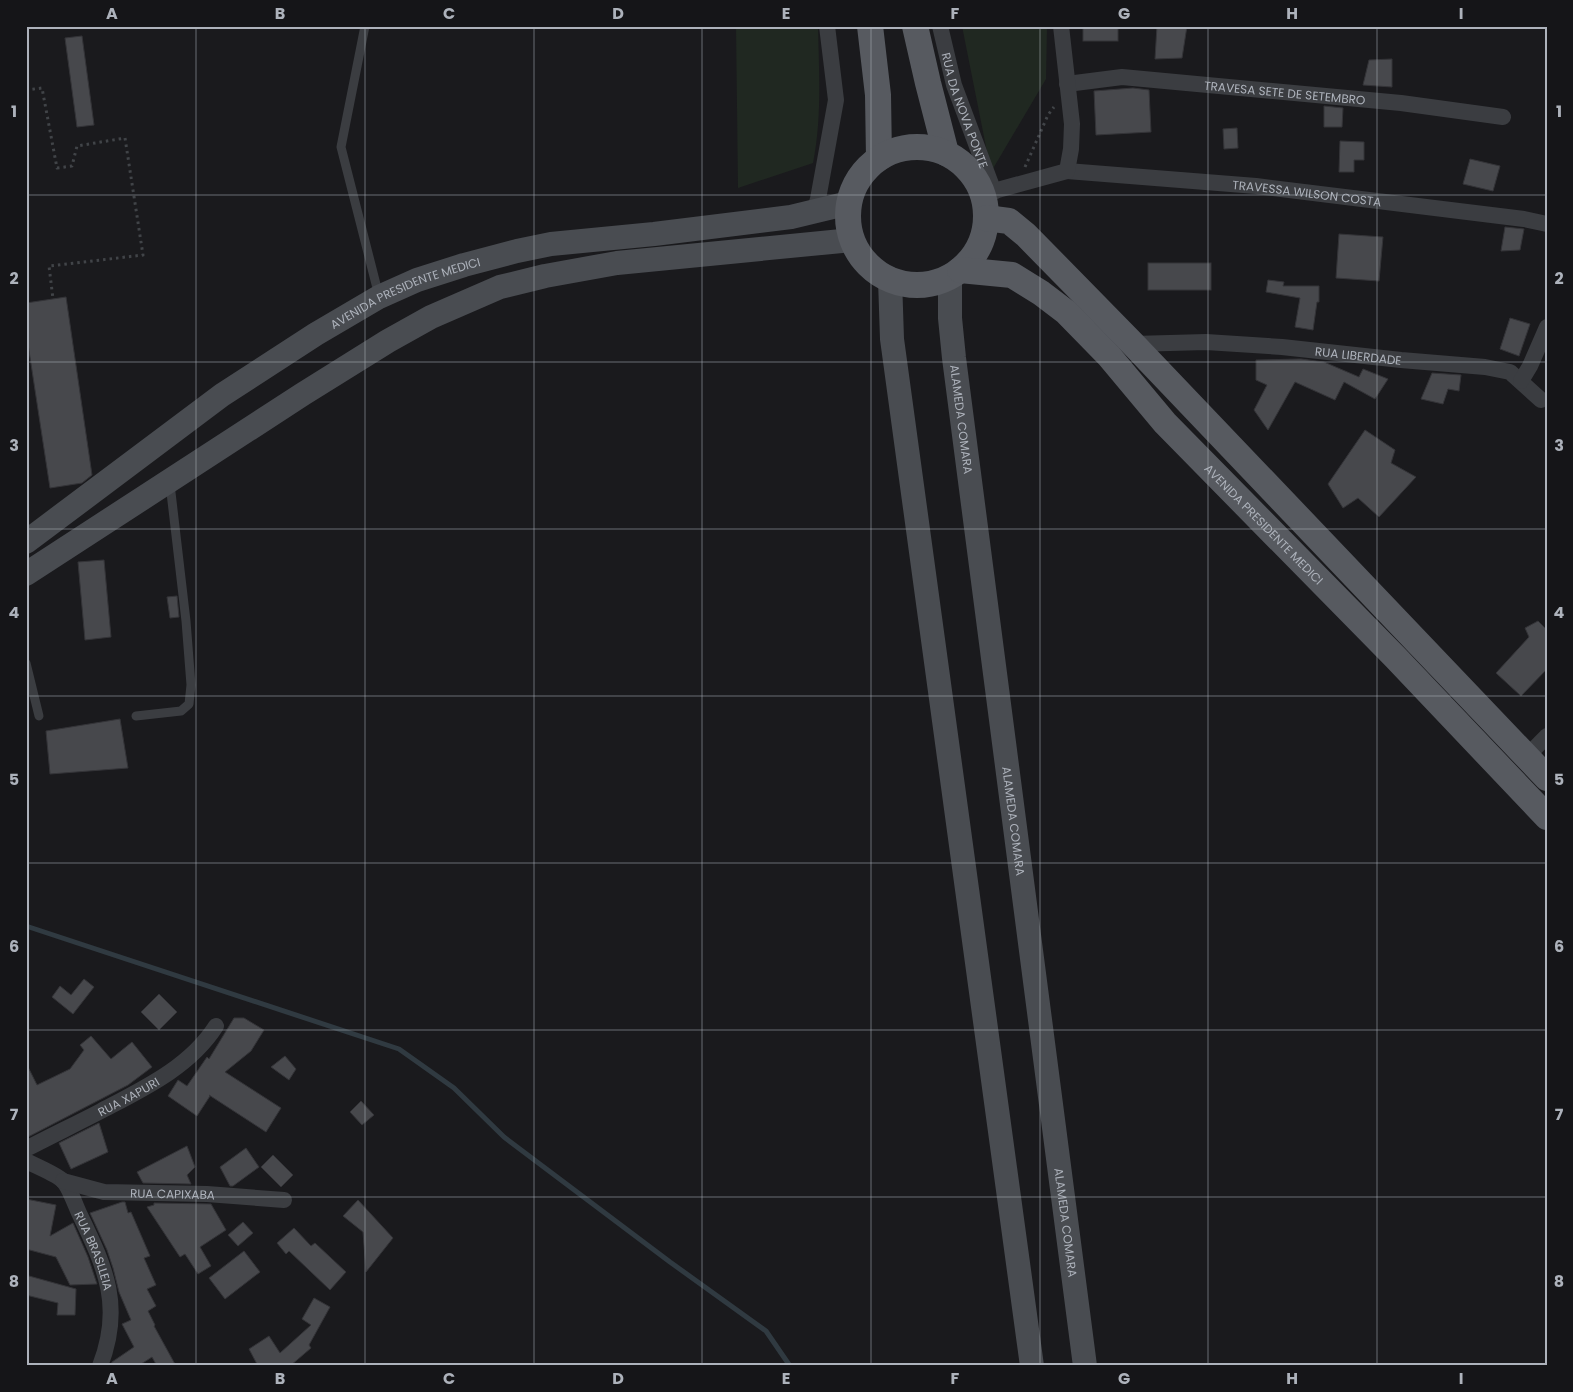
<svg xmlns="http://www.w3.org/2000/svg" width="1573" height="1392" font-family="Poppins,sans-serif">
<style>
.green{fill:#202821}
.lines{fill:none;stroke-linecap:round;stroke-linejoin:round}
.stream{stroke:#303a41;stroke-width:5}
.building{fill:#47484c;stroke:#343438}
.path{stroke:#414448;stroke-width:3;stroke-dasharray:2.5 4;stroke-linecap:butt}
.lane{stroke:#3b3d41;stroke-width:9}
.street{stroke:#3b3d41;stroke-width:16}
.secondary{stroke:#494c51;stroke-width:24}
.primary{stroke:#575a60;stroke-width:26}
.grid{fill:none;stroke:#adb2bb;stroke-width:1;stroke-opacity:0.55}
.labels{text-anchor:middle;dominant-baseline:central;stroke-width:4;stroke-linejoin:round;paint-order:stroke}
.street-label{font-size:12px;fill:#adb2bb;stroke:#151518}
.neatline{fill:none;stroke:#adb2bb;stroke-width:2}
.grid-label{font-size:16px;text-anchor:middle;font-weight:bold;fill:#adb2bb}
</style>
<rect width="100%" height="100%" fill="#1a1a1d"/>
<g class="green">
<path d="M 736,26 L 818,26 C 819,72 822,118 813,163 L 738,188 Z"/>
<polygon points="962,26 1047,26 1046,79 991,172"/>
</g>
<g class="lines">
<polyline class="stream" points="26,926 399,1049 454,1088 504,1137 670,1262 766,1331 790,1366"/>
</g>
<g class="building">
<rect x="1083" y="26" width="35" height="15"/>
<polygon points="1157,26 1187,26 1182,58 1155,59"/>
<polygon points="82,36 94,125 77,127 65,38"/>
<polygon points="1392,59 1392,87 1363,85 1369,60"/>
<polygon points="1133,88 1149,90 1151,132 1096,135 1094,91"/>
<polygon points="1324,106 1343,108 1342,127 1324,127"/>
<polygon points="1237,128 1238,148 1224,149 1223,129"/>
<polygon points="1340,141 1364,142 1364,160 1354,160 1354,172 1339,172"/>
<polygon points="1470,159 1500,166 1493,191 1463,184"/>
<polygon points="1505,227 1524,229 1520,250 1501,251"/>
<polygon points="1339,234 1383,237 1379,281 1336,278"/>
<rect x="1148" y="263" width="63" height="27"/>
<polygon points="1268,280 1284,282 1283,286 1319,286 1319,302 1317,302 1313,330 1295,327 1300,298 1266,292"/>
<polygon points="66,297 92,475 82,483 50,488 26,331 26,303"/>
<polygon points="1510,318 1530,324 1519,356 1500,349"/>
<polygon points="1301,359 1324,362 1359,377 1363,369 1388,379 1375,399 1344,382 1335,400 1295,382 1268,430 1254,410 1267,385 1256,380 1256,360"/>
<polygon points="1432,373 1461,375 1459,391 1448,389 1443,404 1421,399"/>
<polygon points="1365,430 1395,450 1391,463 1416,477 1379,517 1358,498 1343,508 1328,484"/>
<polygon points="104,560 111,637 85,640 78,562"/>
<polygon points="177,596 179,617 170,618 167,597"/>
<polygon points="1538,621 1547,630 1547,669 1521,696 1496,673 1529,637 1525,628"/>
<polygon points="120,719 128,768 50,774 46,731"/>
<polygon points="84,979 94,987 73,1014 52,997 60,986 71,995"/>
<polygon points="159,994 177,1012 159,1030 141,1012"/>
<polygon points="234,1018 244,1018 264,1030 251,1051 225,1072 281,1108 266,1132 209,1095 210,1096 197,1116 168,1096 178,1080 187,1086 207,1057 209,1059"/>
<polygon points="91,1036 111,1059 132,1042 152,1067 128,1085 26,1138 26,1063 37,1085 70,1069 84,1050 80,1045"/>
<polygon points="285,1056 296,1069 289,1080 271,1067"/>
<polygon points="361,1101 374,1115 362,1125 350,1112"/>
<polygon points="99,1123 108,1152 71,1169 59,1143"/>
<polygon points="187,1146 195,1167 187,1175 191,1184 143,1183 137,1172"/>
<polygon points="246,1148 259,1167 233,1186 230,1186 220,1167"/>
<polygon points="273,1155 293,1175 281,1187 261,1167"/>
<polygon points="26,1199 56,1205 50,1236 73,1223 88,1257 97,1284 70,1285 56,1257 26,1249"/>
<polygon points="358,1200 393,1238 366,1272 363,1232 343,1216"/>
<polygon points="122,1202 125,1202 128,1213 131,1212 150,1256 144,1258 156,1285 147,1289 156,1306 148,1311 155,1325 154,1326 176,1366 157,1366 152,1357 138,1366 111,1366 112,1362 134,1347 122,1324 131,1320 119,1292 113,1268 107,1250 90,1213"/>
<polygon points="154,1203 211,1204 226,1230 200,1247 211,1266 198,1274 185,1254 180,1257 147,1207 154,1205"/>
<polygon points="243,1222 253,1233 238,1246 228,1235"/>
<polygon points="294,1228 311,1246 315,1243 346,1272 330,1290 289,1251 286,1254 277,1243"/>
<polygon points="244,1251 260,1272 225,1299 209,1278"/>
<polygon points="29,1276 76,1289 75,1315 57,1315 58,1303 26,1295 26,1286"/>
<polygon points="314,1298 330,1307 309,1345 311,1348 290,1366 258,1366 249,1349 269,1336 280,1353 311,1325 302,1319"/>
</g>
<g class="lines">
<g class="path">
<polyline points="26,90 42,88 57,168 72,166 77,146 125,138 143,255 49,266 53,299"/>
<polyline points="1025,167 1048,115 1054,107"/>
</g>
<g class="lane">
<polyline points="365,26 341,147 379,296"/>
<polyline points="26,663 39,716"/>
<polyline points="136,716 181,711 189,704 191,685 186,621 170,484"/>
</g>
<g class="street">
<path id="s1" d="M 940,26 L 954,85 L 994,192"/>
<path id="s2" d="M 1067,84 L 1122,77 L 1401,103 L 1503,117"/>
<path id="s3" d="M 1067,171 L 1256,186 L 1524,219 L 1547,224"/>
<polyline points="983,194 1067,171 1071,149 1072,124 1061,26"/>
<polyline points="814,212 818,199 836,100 827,26"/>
<path id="s4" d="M 1133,344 L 1206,342 L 1282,347 L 1401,360 L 1485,367 L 1510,372 L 1541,400"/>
<polyline points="1521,381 1530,366 1547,327"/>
<polyline points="1526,757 1547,736"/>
<path id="s5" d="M 26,1149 C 51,1136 76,1124 101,1111 C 143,1089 190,1067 216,1026"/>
<path id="s6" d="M 26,1161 C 34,1165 58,1175 63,1181 C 69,1186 76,1207 80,1215 C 106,1269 123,1307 100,1366"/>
<path id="s7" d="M 63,1181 L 104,1192 L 207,1194 L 284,1200"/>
</g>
<g class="secondary">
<path id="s8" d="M 950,276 L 950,318 L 954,358 L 1085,1366"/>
<polyline points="890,279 892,339 1032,1366"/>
<path id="s9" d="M 26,542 L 222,395 L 316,334 L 379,297 L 417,280 L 464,265 L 517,251 L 551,244 L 654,234 L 791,217 L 849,203"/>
<polyline points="26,574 303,394 388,341 431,317 500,287 545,276 617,263 852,240"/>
</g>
<g class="primary">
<polyline points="870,26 878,95 879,158"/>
<polyline points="915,26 928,83 946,153"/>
<circle cx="917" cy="216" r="69"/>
<polyline points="986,218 1009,221 1026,235 1133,344 1547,778"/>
<path id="s10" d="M 960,270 L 1012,275 L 1041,293 L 1066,312 L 1109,356 L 1165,423 L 1395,657 L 1547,817"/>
</g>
</g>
<path class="grid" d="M 196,26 L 196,1366M 365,26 L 365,1366M 534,26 L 534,1366M 702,26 L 702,1366M 871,26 L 871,1366M 1040,26 L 1040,1366M 1208,26 L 1208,1366M 1377,26 L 1377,1366M 26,195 L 1547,195M 26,362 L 1547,362M 26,529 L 1547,529M 26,696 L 1547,696M 26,863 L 1547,863M 26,1030 L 1547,1030M 26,1197 L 1547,1197"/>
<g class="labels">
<g class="street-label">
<text stroke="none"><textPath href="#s2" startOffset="219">TRAVESA SETE DE SETEMBRO</textPath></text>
<text stroke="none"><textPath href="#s1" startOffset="88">RUA DA NOVA PONTE</textPath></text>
<text stroke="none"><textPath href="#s3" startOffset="241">TRAVESSA WILSON COSTA</textPath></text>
<text stroke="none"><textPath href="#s9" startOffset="456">AVENIDA PRESIDENTE MEDICI</textPath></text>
<text stroke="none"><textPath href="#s4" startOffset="226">RUA LIBERDADE</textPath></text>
<text stroke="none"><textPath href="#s8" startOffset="144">ALAMEDA COMARA</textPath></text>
<text stroke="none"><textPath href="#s10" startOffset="408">AVENIDA PRESIDENTE MEDICI</textPath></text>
<text stroke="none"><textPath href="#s8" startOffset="549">ALAMEDA COMARA</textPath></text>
<text stroke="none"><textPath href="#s5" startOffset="115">RUA XAPURI</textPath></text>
<text stroke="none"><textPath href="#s7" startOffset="111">RUA CAPIXABA</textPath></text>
<text stroke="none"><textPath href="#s8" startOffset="954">ALAMEDA COMARA</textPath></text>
<text stroke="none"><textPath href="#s6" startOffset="119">RUA BRASLLEIA</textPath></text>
</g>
</g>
<rect width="1573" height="1392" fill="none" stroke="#151518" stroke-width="55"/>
<rect x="28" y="28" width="1518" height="1336" class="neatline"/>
<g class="grid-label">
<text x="112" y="19">A</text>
<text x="280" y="19">B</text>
<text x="449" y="19">C</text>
<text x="618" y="19">D</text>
<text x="786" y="19">E</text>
<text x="955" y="19">F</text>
<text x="1124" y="19">G</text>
<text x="1292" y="19">H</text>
<text x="1461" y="19">I</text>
<text x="14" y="117">1</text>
<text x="1559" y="117">1</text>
<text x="14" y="284">2</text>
<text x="1559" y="284">2</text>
<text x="14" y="451">3</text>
<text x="1559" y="451">3</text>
<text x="14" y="618">4</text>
<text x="1559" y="618">4</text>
<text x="14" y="785">5</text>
<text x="1559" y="785">5</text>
<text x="14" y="952">6</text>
<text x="1559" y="952">6</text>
<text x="14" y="1120">7</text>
<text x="1559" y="1120">7</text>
<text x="14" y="1287">8</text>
<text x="1559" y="1287">8</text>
<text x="112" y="1384">A</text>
<text x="280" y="1384">B</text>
<text x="449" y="1384">C</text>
<text x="618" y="1384">D</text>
<text x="786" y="1384">E</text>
<text x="955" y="1384">F</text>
<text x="1124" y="1384">G</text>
<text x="1292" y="1384">H</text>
<text x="1461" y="1384">I</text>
</g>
</svg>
